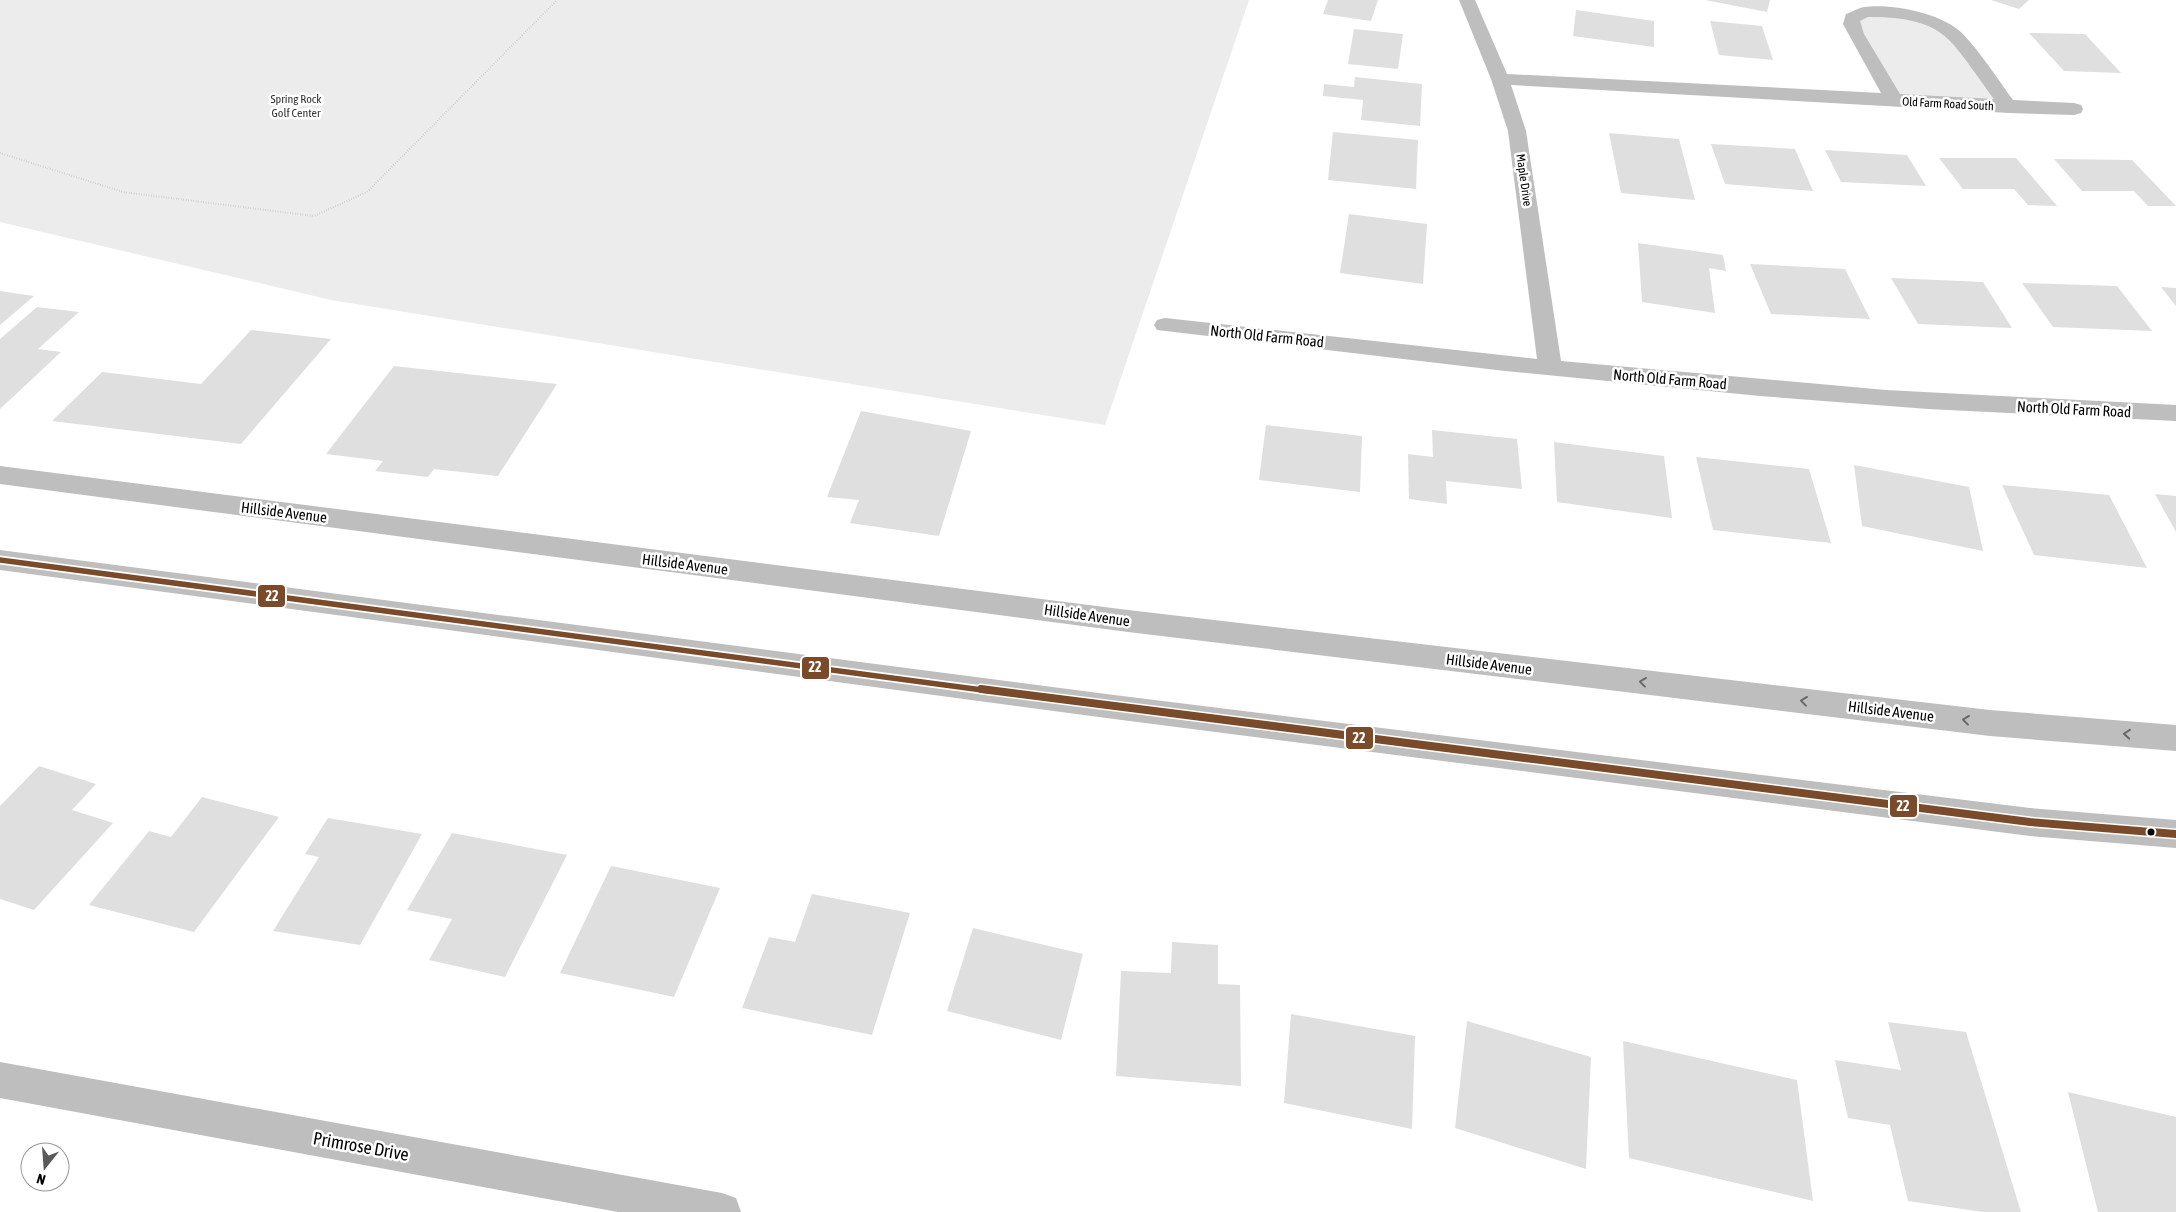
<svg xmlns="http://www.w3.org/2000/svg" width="2176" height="1212" font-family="'Asap Condensed',sans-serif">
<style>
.green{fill:#ececec}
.building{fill:#dfdfdf}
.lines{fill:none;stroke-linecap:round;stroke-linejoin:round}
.path{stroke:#b9b9b9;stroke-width:2;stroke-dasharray:0.5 2;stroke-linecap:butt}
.street{fill:#bebebe;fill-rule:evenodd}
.primary{fill:#bebebe;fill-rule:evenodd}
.bus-1-far1-casing{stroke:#fff;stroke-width:9}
.bus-1-casing{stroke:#fff;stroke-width:11}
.bus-1-far1{stroke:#7a4b2a;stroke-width:5.5}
.bus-1{stroke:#7a4b2a;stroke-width:8}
.oneway{stroke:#686868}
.bus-dot{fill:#000;stroke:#fff;stroke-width:2}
.labels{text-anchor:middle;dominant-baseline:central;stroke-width:5;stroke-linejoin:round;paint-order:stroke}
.far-park-label{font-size:12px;fill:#333;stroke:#fff}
.far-street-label{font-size:12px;fill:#000;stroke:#fff}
.street-label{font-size:15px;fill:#000;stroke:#fff}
.near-street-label{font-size:18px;fill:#000;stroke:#fff}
.line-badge{stroke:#fff;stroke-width:2}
.badge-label{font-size:14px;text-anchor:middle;font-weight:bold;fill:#fff}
</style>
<rect width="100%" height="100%" fill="#fff"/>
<g class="green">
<polygon points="0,0 1249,0 1105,425 331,300 0,222"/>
<polygon points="1872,14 1919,19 1950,37 2002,104 1899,99 1860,34 1859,18"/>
</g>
<g class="building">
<polygon points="1328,0 1378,0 1371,21 1323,14"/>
<polygon points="1705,0 1770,0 1767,12"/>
<polygon points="1991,0 2029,0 2019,9"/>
<polygon points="1576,10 1654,21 1654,47 1573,36"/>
<polygon points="1710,21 1762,26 1773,60 1719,55"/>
<polygon points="1354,29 1403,34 1398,69 1348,64"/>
<polygon points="2029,33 2085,34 2121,73 2064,71"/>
<polygon points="1355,77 1422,84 1420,126 1361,120 1363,100 1323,96 1324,84 1354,87"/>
<polygon points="1333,132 1418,140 1416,189 1328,180"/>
<polygon points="1609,133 1679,139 1695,200 1621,193"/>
<polygon points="1711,144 1795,149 1813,191 1725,184"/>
<polygon points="1825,150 1907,155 1926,186 1841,182"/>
<polygon points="1939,158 2016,158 2057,206 2028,205 2014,189 1963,189"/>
<polygon points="2054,159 2132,160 2176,206 2148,206 2134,191 2082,191"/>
<polygon points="1349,214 1427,224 1423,284 1340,273"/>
<polygon points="1638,243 1723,255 1726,271 1709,268 1715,313 1642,302"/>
<polygon points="1750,264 1845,269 1870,319 1771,314"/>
<polygon points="1891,278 1983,282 2012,328 1918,324"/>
<polygon points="2022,283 2117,286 2152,331 2053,327"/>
<polygon points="2161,287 2176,288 2176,306"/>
<polygon points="0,291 34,296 0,325"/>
<polygon points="37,307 79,312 38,349 61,352 0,409 0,339"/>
<polygon points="251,330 331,339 241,444 52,421 102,372 201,384"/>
<polygon points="394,366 557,384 498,476 434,469 428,477 375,471 383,461 326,454"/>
<polygon points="861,411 971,431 939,536 850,523 859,500 827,497"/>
<polygon points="1266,425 1362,436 1360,492 1259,480"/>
<polygon points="1432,430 1517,439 1522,489 1446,481 1447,504 1409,499 1408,454 1433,457"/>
<polygon points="1554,442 1664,456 1672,518 1557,502"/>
<polygon points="1696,457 1809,469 1831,543 1713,530"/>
<polygon points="1854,465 1969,487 1983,551 1862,526"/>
<polygon points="2002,485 2109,495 2147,568 2034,555"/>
<polygon points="2155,494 2176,496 2176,532"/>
<polygon points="39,766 96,784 72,810 113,823 34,910 0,899 0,806"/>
<polygon points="202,797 279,817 194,932 89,905 149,831 171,837"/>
<polygon points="328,818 422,834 360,945 273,931 319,857 305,854"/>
<polygon points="452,833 567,855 505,977 429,960 452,919 407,910"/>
<polygon points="611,866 720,888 674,997 560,973"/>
<polygon points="812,894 910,913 872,1035 742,1008 769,937 795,942"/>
<polygon points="973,928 1083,954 1061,1040 947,1011"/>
<polygon points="1172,942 1218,945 1218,984 1240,985 1241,1086 1116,1076 1121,971 1171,973"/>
<polygon points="1291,1014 1415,1036 1412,1129 1284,1103"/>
<polygon points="1467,1021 1591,1057 1586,1169 1455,1128"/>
<polygon points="1888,1022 1966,1032 2021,1212 1983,1212 1908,1201 1890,1125 1848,1118 1835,1060 1901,1070"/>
<polygon points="1623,1041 1797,1080 1813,1201 1629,1158"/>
<polygon points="2068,1092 2176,1117 2176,1212 2098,1212"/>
</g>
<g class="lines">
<polyline class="path" points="0,153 123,192 314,216 367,192 557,0"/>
<g class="street">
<path d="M 1459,0 L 1475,0 L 1507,74 L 1881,93 L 1843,24 L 1846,14 C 1852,12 1858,8 1864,7 C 1891,3 1942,13 1962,33 C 1981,53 1997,78 2013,100 L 2074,103 L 2081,105 L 2083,109 L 2081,113 L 2074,115 L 2009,113 L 1511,85 L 1526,131 L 1561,361 L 1886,390 L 2176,405 L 2176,421 L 1928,409 L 1760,396 L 1505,371 L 1157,330 L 1154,325 L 1157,320 L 1165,318 L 1537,359 L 1508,131 L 1491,79 ZM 1868,17 C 1896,17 1928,19 1949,40 C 1963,54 1981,82 1994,99 L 1900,94 L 1864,34 L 1860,21 Z"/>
<polygon points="0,1062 722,1193 736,1198 741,1212 618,1212 0,1098"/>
</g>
<g class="primary">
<polygon points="0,466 1128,610 1990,710 2176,725 2176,751 1990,736 1128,632 0,484"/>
<polygon points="0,550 1114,695 2030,808 2176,820 2176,848 2030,836 1114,719 0,570"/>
</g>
<g class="bus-1-far1-casing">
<polyline id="bus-1-far1" points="0,560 990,691"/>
</g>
<g class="bus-1-casing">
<polyline id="bus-1" points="981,689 2030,822 2176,834"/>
</g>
<use href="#bus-1-far1" class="bus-1-far1"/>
<use href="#bus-1" class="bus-1"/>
</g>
<defs><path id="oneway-chevron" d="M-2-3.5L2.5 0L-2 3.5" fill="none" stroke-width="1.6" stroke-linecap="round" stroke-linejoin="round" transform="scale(1.25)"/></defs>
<g class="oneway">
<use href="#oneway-chevron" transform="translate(1643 682) rotate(-173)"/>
<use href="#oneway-chevron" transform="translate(1804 701) rotate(-173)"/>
<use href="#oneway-chevron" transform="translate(1966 720) rotate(-173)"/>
<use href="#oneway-chevron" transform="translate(2127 734) rotate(-175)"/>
</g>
<circle class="bus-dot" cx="2151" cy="832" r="4.5"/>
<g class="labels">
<g class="far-park-label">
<text x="296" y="99">Spring Rock<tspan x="296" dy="14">Golf Center</tspan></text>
</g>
<g class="far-street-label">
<text transform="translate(1948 104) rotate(3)">Old Farm Road South</text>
<text transform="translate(1524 180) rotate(82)">Maple Drive</text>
</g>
<g class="street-label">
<text transform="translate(1267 336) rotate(6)">North Old Farm Road</text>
<text transform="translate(1670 379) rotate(5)">North Old Farm Road</text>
<text transform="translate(2074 409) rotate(3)">North Old Farm Road</text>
<text transform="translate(284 512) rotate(7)">Hillside Avenue</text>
<text transform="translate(685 564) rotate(7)">Hillside Avenue</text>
<text transform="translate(1087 615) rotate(8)">Hillside Avenue</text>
<text transform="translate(1489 664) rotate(7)">Hillside Avenue</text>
<text transform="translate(1891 711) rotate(7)">Hillside Avenue</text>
</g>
<g class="near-street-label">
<text transform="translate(361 1146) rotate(10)">Primrose Drive</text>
</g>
</g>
<g class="line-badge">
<rect x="257" y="584" width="29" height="24" rx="5" fill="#7a4b2a"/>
<rect x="801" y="656" width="29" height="24" rx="5" fill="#7a4b2a"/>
<rect x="1345" y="726" width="29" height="24" rx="5" fill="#7a4b2a"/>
<rect x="1889" y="794" width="29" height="24" rx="5" fill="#7a4b2a"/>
</g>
<g class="badge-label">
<text x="272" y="601">22</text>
<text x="815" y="672">22</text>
<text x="1359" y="743">22</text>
<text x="1903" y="811">22</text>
</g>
<g transform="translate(45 1167) rotate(197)"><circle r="24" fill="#ffffff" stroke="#999999"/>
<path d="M0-4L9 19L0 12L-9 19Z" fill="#595959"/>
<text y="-8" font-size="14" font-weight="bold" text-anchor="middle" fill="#000000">N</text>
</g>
</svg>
